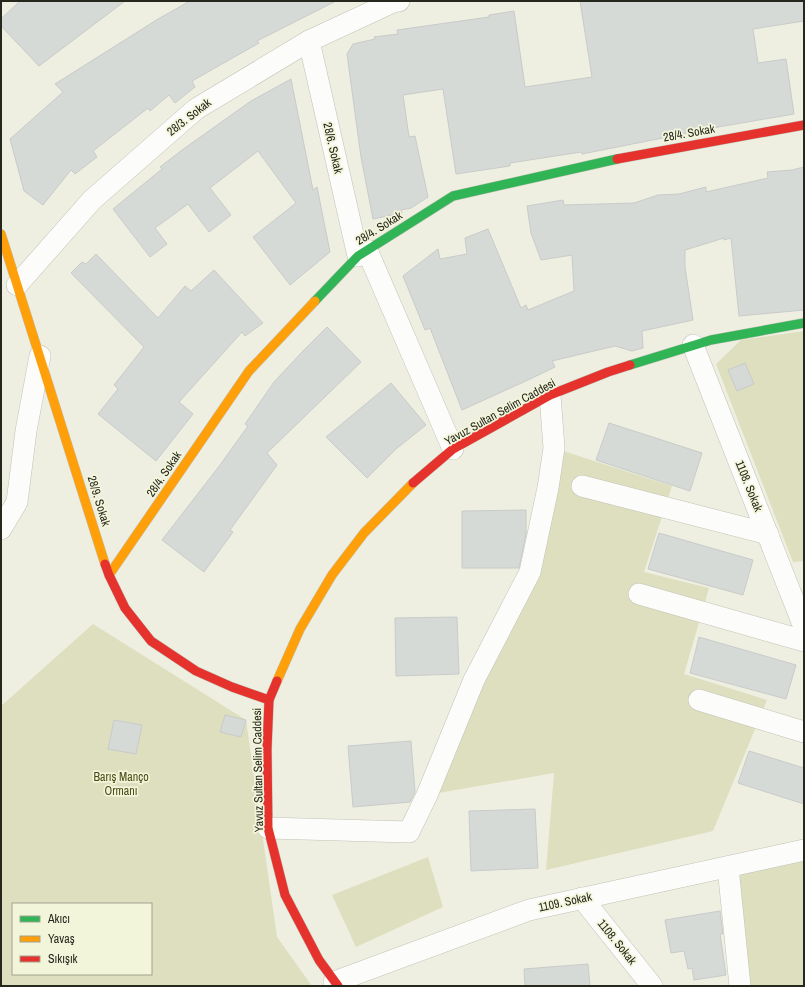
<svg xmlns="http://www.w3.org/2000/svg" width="805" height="987" font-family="'Archivo Narrow',sans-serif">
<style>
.green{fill:#dddfbf;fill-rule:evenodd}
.building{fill:#d6dad7;stroke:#c8cbc9}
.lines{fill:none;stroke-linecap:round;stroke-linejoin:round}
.street-casing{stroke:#c1c2b7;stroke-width:22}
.fast-casing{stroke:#c1c2b7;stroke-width:10}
.slow-casing{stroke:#c1c2b7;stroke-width:10}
.jam-casing{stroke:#c1c2b7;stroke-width:10}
.street{stroke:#fcfdfa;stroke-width:21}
.fast{stroke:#30b455;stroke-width:9}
.slow{stroke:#ff9f0a;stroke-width:9}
.jam{stroke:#e5322d;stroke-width:9}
.labels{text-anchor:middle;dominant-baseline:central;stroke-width:3.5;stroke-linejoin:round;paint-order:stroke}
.street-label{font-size:12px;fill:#26271d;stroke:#f3f5db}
.park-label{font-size:12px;fill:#494b13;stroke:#f3f5db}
</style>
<rect width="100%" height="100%" fill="#eeefe1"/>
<g class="green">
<polygon points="804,331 804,561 793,562 716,364 741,340"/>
<polygon points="554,448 672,486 644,572 709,588 684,674 767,700 713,831 546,870 554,773 427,795 530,572"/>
<path d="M 93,624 L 246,720 L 277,937 L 312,986 L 1,986 L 1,706 ZM 13,904 L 151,904 L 151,974 L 13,974 Z"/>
<polygon points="804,850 804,986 740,986 728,867"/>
<polygon points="428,857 443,907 356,947 332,895"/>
</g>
<g class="building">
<polygon points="20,1 125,1 39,66 1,26 1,19"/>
<polygon points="190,1 336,1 257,41 259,43 192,81 195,87 175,103 169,95 150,111 148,108 93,151 97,157 75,174 71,170 43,205 24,191 10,139 63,92 55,84 158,19"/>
<polygon points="580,1 804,1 804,21 753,29 758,63 786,59 794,114 718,127 582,154 581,152 536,159 510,163 510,166 456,174 443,89 403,95 409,137 415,136 428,197 411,208 401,210 402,213 373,219 361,157 347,54 353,44 375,39 374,37 398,34 397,30 489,17 489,15 514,11 525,87 592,77"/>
<polygon points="291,79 313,190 317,187 330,252 290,285 253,237 296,203 258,151 210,188 231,215 209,232 188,204 155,228 167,244 150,257 113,209 162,169 160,167 182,150 251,101"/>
<polygon points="804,167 804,310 739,316 731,238 724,240 724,238 685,250 685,267 693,320 642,331 643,348 632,351 615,346 552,361 555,367 528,380 462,410 430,328 425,330 403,276 438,249 440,259 467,254 465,238 488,229 521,308 526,305 528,310 574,291 572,255 541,260 531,233 527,206 563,200 564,205 634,203 658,195 679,194 706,187 706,192 768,178 767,172 792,170"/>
<polygon points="96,254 158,318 185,286 191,291 214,270 263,323 245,336 242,332 179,402 193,414 156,461 98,414 118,389 114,385 144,347 71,273 82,262 86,264"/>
<polygon points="327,327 361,362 267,453 277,465 230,530 233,532 204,572 162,540 220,465 248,426 245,424 274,382 303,351"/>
<polygon points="745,363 754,384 737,391 728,370"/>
<polygon points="391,383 426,425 396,449 367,478 326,437"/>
<polygon points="609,423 702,453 690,491 596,460"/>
<polygon points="526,510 526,534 519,568 462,568 462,511"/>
<polygon points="659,533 753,560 743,595 648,569"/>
<polygon points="457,617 459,674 396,676 395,618"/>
<polygon points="699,637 796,665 786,699 690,673"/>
<polygon points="225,715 246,720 241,737 220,732"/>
<polygon points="114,720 142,725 136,754 108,749"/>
<polygon points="411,741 415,792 410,802 353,807 348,746"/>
<polygon points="749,751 804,768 804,804 738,783"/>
<polygon points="535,809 538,868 471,871 469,811"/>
<polygon points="720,911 723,934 720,934 726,975 694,980 692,968 688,969 684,951 671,953 665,920"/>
<polygon points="588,964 590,986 525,986 524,969"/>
</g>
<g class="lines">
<g class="street-casing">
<g id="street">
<polyline points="309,41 358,256"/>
<polyline points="367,250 453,449"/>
<polyline points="17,285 92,200 196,109 309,41 393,2 399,1"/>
<polyline points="693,345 804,627"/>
<polyline points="582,486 768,534"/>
<polyline points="1,529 17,502 26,431 40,356"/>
<polyline points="639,594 804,641"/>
<polyline points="699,700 804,732"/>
<polyline points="268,828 409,832 427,795 474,680 530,572 548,488 554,448 550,395"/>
<polyline points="728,867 740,986"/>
<polyline points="582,898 652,986"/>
<polyline points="334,982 529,910 804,850"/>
</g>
</g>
<g class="fast-casing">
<g id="fast">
<polyline points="315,301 358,256 453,196 617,159"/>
<polyline points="630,365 711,340 804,323"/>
</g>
</g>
<g class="slow-casing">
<g id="slow">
<polyline points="1,234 105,564"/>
<polyline points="109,575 249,371 315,301"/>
<polyline points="277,681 300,629 332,575 364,533 413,483"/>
</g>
</g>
<g class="jam-casing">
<g id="jam">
<polyline points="617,159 804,125"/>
<polyline points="413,483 453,449 550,395 608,372 630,365"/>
<polyline points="105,564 109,575 125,608 151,641 196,671 232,687 269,700"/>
<polyline points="277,681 269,700 267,749 268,828 285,895 319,960 338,986"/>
</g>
</g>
<use href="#street" class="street"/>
<use href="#fast" class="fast"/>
<use href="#slow" class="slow"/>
<use href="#jam" class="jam"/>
</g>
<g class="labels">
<g class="street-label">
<text transform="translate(189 117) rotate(-38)">28/3. Sokak</text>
<text transform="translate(689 133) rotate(-10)">28/4. Sokak</text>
<text transform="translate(333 148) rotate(77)">28/6. Sokak</text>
<text transform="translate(379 228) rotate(-32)">28/4. Sokak</text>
<text transform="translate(500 412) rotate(-29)">Yavuz Sultan Selim Caddesi</text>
<text transform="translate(164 474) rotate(-56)">28/4. Sokak</text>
<text transform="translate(749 486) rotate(68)">1108. Sokak</text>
<text transform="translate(99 501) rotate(73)">28/9. Sokak</text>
<text transform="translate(258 770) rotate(-91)">Yavuz Sultan Selim Caddesi</text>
<text transform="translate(565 902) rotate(-12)">1109. Sokak</text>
<text transform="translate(617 942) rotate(51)">1108. Sokak</text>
</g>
<g class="park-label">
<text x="121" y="777">Barış Manço<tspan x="121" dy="14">Ormanı</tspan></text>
</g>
</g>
<rect width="805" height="987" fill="none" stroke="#26271d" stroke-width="4"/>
<rect x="12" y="903" width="140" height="72" fill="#f3f5db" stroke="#a1a38f"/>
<rect x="20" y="916" width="20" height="6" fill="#30b455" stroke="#a1a38f"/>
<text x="48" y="923" font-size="12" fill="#26271d">Akıcı</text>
<rect x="20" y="936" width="20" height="6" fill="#ff9f0a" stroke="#a1a38f"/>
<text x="48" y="943" font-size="12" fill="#26271d">Yavaş</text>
<rect x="20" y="956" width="20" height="6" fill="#e5322d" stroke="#a1a38f"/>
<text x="48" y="963" font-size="12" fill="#26271d">Sıkışık</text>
</svg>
